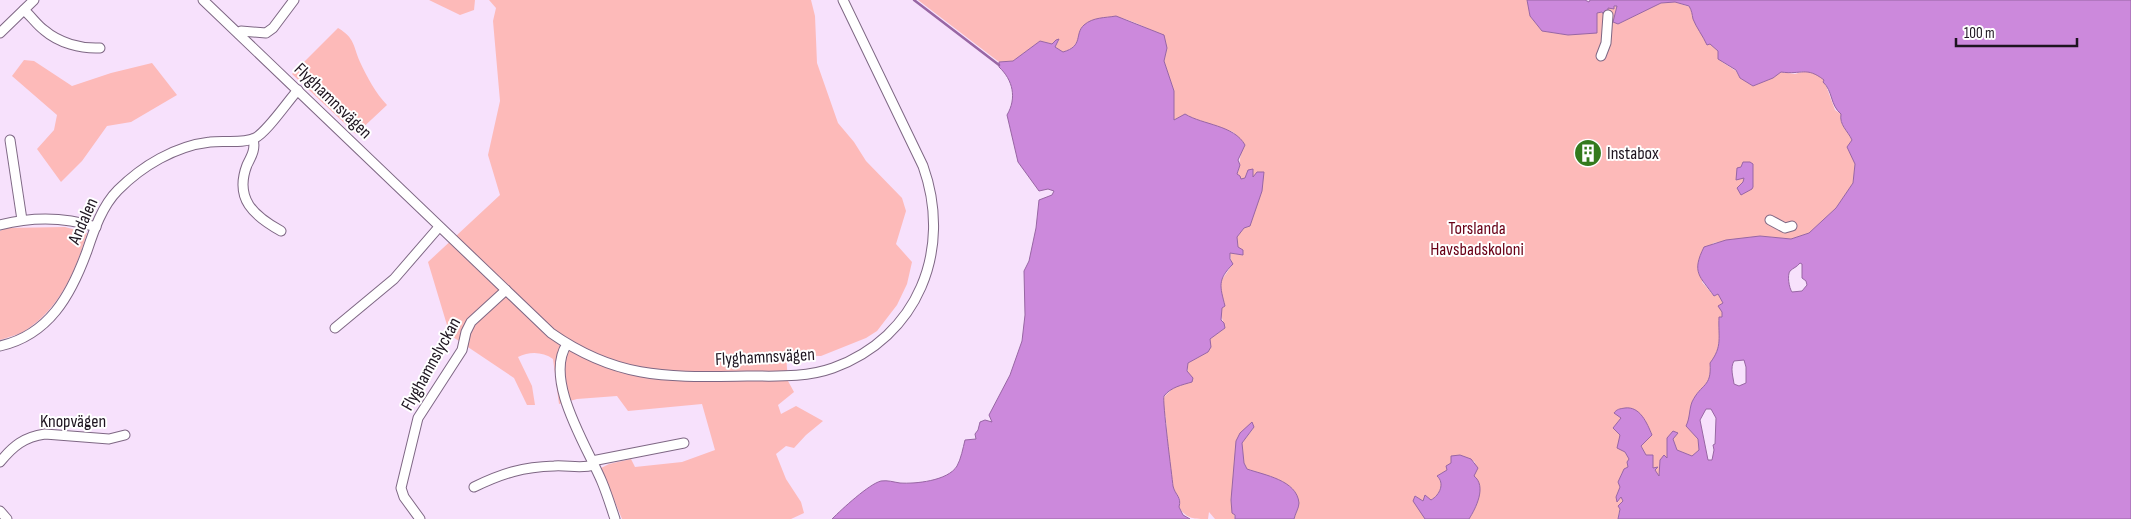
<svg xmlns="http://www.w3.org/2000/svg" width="2131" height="519" font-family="'Sofia Sans Condensed',sans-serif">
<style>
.green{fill:#fdbab9}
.water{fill:#cc89dc;stroke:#9866a4;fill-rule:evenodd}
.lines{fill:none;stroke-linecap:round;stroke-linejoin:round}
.stream{stroke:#9866a4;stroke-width:2.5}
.minor-casing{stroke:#7e6784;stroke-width:11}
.minor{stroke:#fff;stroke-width:9}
.labels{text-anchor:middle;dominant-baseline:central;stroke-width:4;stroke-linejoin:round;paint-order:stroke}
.street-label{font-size:18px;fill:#1e1520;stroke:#fff}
.poi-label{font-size:18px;fill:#1e1520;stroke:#fff;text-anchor:start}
.park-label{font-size:18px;fill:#690016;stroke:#fff}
</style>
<rect width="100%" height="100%" fill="#f7e1fc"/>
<g class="green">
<polygon points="429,0 475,0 474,10 460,15"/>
<path d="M 489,0 L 811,0 L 815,16 L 817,63 L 838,123 L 854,142 L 866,161 L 902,198 L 906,211 L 896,244 L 912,262 L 907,284 L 897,305 L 877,331 L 866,338 L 821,356 L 786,355 L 788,381 L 794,392 L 778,405 L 781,414 L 796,406 L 823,421 L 806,435 L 794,448 L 786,446 L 776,454 L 786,479 L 801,502 L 804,513 L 791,519 L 622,519 L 601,468 L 609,464 L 631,459 L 635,467 L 682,462 L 715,450 L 702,404 L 628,411 L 617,396 L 577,399 L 559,404 L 553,359 C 543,352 530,351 518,357 L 532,386 L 535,405 L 527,405 L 514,378 L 450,335 L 428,262 L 500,195 L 488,155 L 500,101 L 493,21 L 496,8 Z"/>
<path d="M 918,0 L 1527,0 L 1530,16 L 1542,31 L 1568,35 L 1582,33 L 1597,13 L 1608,13 L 1608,8 L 1617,6 L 1613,22 L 1618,24 L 1661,3 L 1675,2 L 1690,7 L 1695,22 L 1707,44 L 1710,44 L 1718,51 L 1722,62 L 1736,71 L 1740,78 L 1753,86 L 1773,78 L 1781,72 L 1795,74 L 1805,71 L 1816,73 L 1824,80 L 1835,110 L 1841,114 C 1839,125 1848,131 1852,140 L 1847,147 L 1855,164 L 1853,183 L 1836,208 L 1809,233 L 1791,239 L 1760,236 L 1713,243 L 1702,282 L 1714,296 L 1718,294 L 1723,303 L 1722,318 L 1719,317 C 1718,337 1723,346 1710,363 C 1712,388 1701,383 1692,402 C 1689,410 1690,418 1687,426 L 1698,439 L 1699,450 L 1692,456 L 1677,450 L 1673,439 L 1675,436 L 1667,438 L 1667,458 L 1660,460 L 1659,477 L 1653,468 L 1652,455 L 1646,455 L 1641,446 L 1648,439 L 1618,409 L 1615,413 L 1621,416 L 1620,435 L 1625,452 L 1629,459 L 1628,467 L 1621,474 L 1618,502 L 1621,497 L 1623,501 L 1620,505 L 1618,519 L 1469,519 C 1476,508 1487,486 1473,476 L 1475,462 L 1460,455 L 1447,470 L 1437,476 C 1445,484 1440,495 1431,500 L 1425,496 L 1423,501 L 1415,496 L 1414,498 L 1425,519 L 1294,519 C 1295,515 1299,508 1299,504 C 1299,482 1263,474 1247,469 L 1244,463 L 1242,443 L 1253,429 L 1240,433 L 1231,500 L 1235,519 L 1215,519 L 1209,512 L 1208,519 C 1194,519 1186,519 1179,507 C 1182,498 1178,497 1174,490 C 1168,475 1168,439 1166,421 C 1166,415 1161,405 1163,399 C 1165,394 1183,381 1188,375 L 1188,363 L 1208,352 L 1210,339 L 1225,328 L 1220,312 L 1221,281 L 1232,265 L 1230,253 L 1243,255 L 1238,247 L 1237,237 L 1244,228 L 1250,226 L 1253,178 L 1248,170 L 1245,178 L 1241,180 L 1237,175 C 1242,165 1237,158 1245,145 L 1233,132 L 1194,119 L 1185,114 L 1174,120 L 1174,91 L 1164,61 L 1167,48 L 1163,35 C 1130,22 1117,7 1082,27 C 1079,39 1077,48 1063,52 L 1055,47 L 1059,40 L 1056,40 L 1052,44 L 1040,41 L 1013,61 L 999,62 Z"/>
<path d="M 338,28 C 355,38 353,46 360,62 C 367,77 376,94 387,105 L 356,134 L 292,74 Z"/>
<polygon points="24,60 34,61 72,86 111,73 152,63 177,95 131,122 107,126 82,161 61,182 37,149 54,130 57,115 12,76"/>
<path d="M 65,227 L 87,233 C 76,270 60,308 26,330 C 19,335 8,337 0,340 L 0,231 L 6,228 Z"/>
</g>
<g class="water">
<path d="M 1527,0 L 1585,0 L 1589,2 L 1590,0 L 2131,0 L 2131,519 L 1618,519 L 1620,509 L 1618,506 L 1623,501 L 1621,497 L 1617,502 L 1616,497 L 1620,487 L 1618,482 L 1624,469 L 1628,467 L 1627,462 L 1629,459 L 1625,452 L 1617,448 L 1620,435 L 1613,428 L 1621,418 L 1614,413 C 1617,409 1619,409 1625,408 C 1640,406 1647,423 1652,435 L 1641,446 L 1646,455 L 1653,455 L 1653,468 L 1658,467 L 1655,470 L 1659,476 L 1660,460 L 1664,455 L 1667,458 L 1667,438 L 1673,431 L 1678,433 L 1673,439 L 1677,450 L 1692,456 L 1699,450 L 1698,439 L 1686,426 C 1690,418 1689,410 1692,402 C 1701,383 1712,388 1710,363 C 1723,346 1718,337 1719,317 L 1722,317 L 1722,312 L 1718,306 L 1723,303 L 1718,294 L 1714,296 C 1700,276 1691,273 1704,247 L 1726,240 L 1760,236 L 1791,239 L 1809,233 L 1836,208 L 1853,183 L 1855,164 L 1847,147 L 1852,140 C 1848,131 1839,125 1841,114 C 1830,105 1833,91 1823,82 L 1824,80 C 1806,66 1802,75 1781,72 L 1773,78 L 1753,86 L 1740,78 L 1736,70 L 1718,59 L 1718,51 L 1710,44 L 1707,45 C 1703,36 1696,27 1693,19 C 1692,14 1692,11 1689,6 L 1675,2 L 1661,3 L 1618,24 L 1613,22 L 1617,6 L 1614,6 L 1614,9 L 1608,8 L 1608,13 L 1604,15 L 1602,12 L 1597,13 L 1597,33 L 1568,35 L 1542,31 L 1530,16 ZM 1800,263 L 1802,264 L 1802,278 L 1806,281 L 1807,285 L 1802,291 L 1792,292 C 1789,288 1787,275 1790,271 C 1793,268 1797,267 1800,263 ZM 1744,360 L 1746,367 L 1746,383 L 1739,386 L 1734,384 C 1733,376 1730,368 1734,361 ZM 1706,409 L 1711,409 L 1716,418 L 1715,444 L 1713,445 L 1714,450 L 1712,460 L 1708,460 L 1700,420 Z"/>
<path d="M 1116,16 L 1164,35 L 1167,48 L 1164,61 L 1174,91 L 1174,120 L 1185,114 C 1203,125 1234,125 1245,145 L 1238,160 L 1240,165 L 1237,174 L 1240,176 L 1241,179 L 1245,178 L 1248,170 L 1253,169 L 1253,177 L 1257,172 L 1264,172 L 1262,191 L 1250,226 L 1244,228 L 1237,237 L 1238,247 L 1243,250 L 1243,255 L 1230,253 L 1230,259 L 1233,264 C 1217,280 1220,286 1225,306 L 1222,308 L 1221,320 L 1224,323 L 1225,328 L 1210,339 L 1211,347 L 1208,352 L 1188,363 L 1187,371 L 1193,378 L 1192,382 C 1182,385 1171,387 1164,396 C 1162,400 1172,476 1173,486 C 1175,495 1182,497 1179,507 L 1183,515 L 1190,519 L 832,519 C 842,509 869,484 881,481 C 888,480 893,482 900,483 C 915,484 948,481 957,466 C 961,459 963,448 965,440 L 976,439 L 975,434 L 978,430 L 980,422 L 985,420 L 992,422 L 989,415 L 1010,375 L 1022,341 L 1025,315 L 1024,271 L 1029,261 L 1036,228 L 1039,200 L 1052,195 L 1054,191 L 1048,189 L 1039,191 L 1018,162 L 1007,115 C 1017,98 1013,80 999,67 L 999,62 L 1013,61 L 1040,41 L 1052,44 L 1056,40 L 1059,39 L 1055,47 L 1063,52 C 1084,46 1074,34 1084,25 C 1093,17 1105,18 1116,16 Z"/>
<polygon points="1743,162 1750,162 1753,164 1753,187 1752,189 1741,195 1737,188 1743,182 1744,178 1736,180 1737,168 1741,167"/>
<path d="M 1252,422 L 1254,427 L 1242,443 L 1244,463 L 1247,469 C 1264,475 1297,480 1299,503 C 1299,508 1295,514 1294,519 L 1235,519 L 1235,515 L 1232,513 L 1231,500 L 1236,441 L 1240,433 Z"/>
<path d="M 1460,455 L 1471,459 L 1478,468 L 1474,476 C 1487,486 1476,508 1469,519 L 1425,519 L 1413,501 L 1415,496 L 1423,501 L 1425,495 L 1431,500 C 1440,495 1445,483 1437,476 L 1447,470 L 1446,466 L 1451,463 L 1451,456 Z"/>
</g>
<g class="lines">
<polyline class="stream" points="914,0 999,65"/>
<g class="minor-casing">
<g id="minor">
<path d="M 203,0 L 551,333 C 618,380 668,377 747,376 C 776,376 805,378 833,368 C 918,337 953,250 923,166 L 843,0"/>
<path d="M 24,10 C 31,16 37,25 44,30 C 59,43 81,49 100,48"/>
<polyline points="0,33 34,0"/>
<polyline points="239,34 241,31 266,33 273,28 294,0"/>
<polyline points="1601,56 1606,43 1608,15"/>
<path d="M 253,139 C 256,149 251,157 247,165 C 234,199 254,216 281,231"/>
<polyline points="10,140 22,220"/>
<polyline points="1770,220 1785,228 1792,226"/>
<path d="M 0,225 C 31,217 65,217 96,227"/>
<polyline points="335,328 394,279 439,227"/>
<path d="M 567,344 C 543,380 588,448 602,482 C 607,494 611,507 615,519"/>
<path d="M 0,346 C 49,335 71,295 87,251 C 94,230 102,206 118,190 C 142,166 175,146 210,142 C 224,140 242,144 255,138 C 267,132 287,102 298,90"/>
<polyline points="592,461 684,443"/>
<path d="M 0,462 C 13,446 24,437 45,434 L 109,439 L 125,435"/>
<path d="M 474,487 C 503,473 523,467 554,466 C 567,465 582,469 594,465"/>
<polyline points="0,511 7,519"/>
<polyline points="420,519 404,497 401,488 418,418 462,350 466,332 471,322 506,290"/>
</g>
</g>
<use href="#minor" class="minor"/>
</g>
<defs>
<g id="building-disc" transform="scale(1.4375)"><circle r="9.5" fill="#337a1d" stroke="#fff"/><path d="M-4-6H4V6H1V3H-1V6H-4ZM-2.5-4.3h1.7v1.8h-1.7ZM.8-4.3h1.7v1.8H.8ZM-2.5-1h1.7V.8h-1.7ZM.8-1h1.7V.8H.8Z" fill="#fff"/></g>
</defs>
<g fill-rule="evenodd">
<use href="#building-disc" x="1588" y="153"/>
</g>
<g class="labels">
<g class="street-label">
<text transform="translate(333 101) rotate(44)">Flyghamnsvägen</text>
<text transform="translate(83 221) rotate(-66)">Andalen</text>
<text transform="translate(765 357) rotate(-3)">Flyghamnsvägen</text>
<text transform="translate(431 364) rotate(-61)">Flyghamnslyckan</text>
<text x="73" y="421">Knopvägen</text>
</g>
<g class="poi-label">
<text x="1607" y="153">Instabox</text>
</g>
<g class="park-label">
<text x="1477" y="228">Torslanda<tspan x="1477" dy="21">Havsbadskoloni</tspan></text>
</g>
</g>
<path d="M1956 38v8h121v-8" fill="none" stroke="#1e1520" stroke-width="2.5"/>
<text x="1964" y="38" font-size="15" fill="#1e1520" stroke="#ffffff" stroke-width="4" paint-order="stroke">100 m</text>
</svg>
